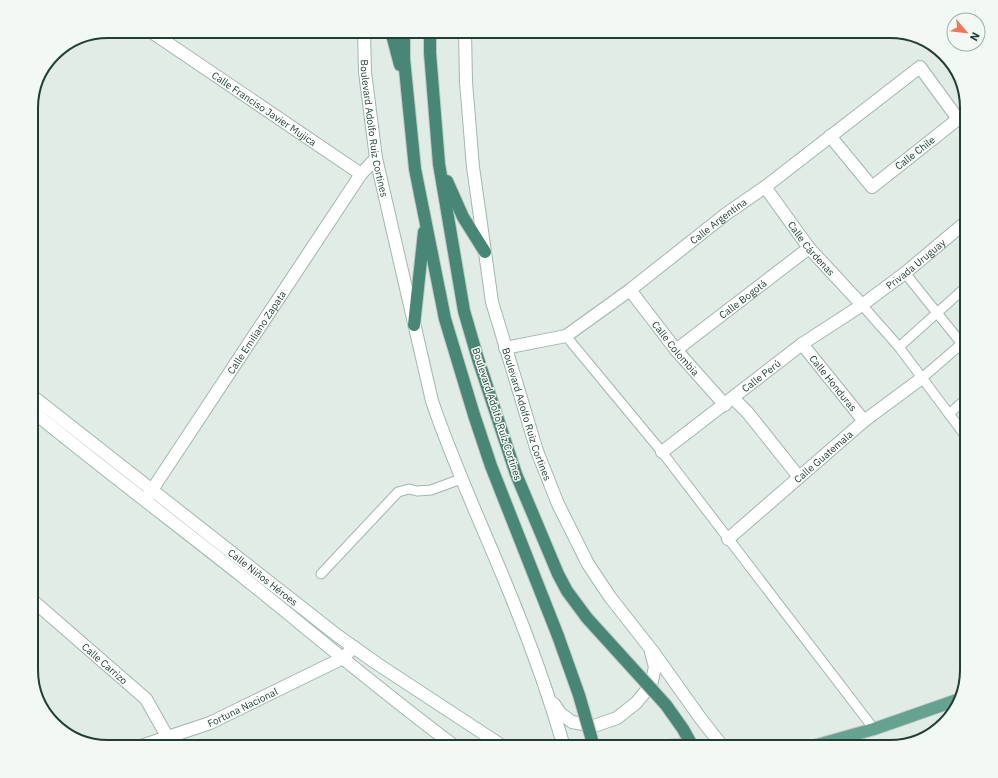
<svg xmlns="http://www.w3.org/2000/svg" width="998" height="778" font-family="'IBM Plex Sans',sans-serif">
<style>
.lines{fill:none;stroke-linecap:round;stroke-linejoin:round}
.service-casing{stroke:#a4b4ae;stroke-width:11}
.minor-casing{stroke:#a4b4ae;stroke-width:14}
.secondary-casing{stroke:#a0b8ae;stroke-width:14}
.primary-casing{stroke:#c1c9c6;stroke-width:14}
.trunk-casing{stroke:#c1c9c6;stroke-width:14}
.service{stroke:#fff;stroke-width:9}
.minor{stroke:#fff;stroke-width:12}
.secondary{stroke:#fff;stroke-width:12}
.primary{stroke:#65a390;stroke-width:12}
.trunk{stroke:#488776;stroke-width:12}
.trunk-bridge-casing{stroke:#c1c9c6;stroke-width:14;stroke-linecap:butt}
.trunk-bridge{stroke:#488776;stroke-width:12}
.labels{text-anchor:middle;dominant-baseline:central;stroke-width:3;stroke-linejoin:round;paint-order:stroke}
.street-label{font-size:10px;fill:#213e35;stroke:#f2f9f5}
.rim{fill:none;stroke:#213e35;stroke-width:2}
</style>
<rect width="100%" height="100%" fill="#e2ece7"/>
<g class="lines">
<g class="service-casing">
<g id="service">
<polyline points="905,273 962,344"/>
<polyline points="862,305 899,347 967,438"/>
<polyline points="566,336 662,452 874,729"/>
<polyline points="899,347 967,286"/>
<polyline points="922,378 966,340"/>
<polyline points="949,414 967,398"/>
<polyline points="321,574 398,492 409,489 417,491 431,490 461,479"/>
</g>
</g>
<g class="minor-casing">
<g id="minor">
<path id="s1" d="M 150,31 L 361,174 L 376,158"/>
<path id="s2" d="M 765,187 L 809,248 L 862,305"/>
<path id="s3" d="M 630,290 L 676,350 L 725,405"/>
<path id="s4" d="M 802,344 L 864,421"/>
<path id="s5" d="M 505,348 L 566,336 L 630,290 L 726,214 L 765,187 L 920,67 L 958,119 L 872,187 L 830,136"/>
<path id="s6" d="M 676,350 L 809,248"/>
<polyline points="733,398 748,413 799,477"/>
<path id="s7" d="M 662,452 L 802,344 L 862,305 L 905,273 L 967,221"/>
<path id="s8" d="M 146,499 L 361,174"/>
<path id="s9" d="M 728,539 L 864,421 L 922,378"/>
<path id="s10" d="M 31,599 L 146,699 L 168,738"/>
<path id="s11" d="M 138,747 L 210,723 L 343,658 L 354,647"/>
</g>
</g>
<g class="secondary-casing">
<g id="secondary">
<path id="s12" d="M 364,31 L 365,72 L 376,158 L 432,401 C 453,463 481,523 506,584 C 528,637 548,692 564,747"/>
<path id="s13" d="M 465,31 L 466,82 L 473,167 L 492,302 L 537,451 L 558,504 L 588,564 L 610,597 L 654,653 L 701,719 L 723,747"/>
<path id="s14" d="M 31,395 L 338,636 L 376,663 L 504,747"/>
<path d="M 31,410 C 101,467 172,521 243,577 C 314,634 383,693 456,747"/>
<polyline points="554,704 560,713 572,722 594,726 617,718 636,703 651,685 655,667 651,652"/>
</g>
</g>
<g class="primary-casing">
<g id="primary">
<polyline points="654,747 680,745 695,747"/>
<polyline points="810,747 874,729 957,700"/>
</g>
</g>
<g class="trunk-casing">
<g id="trunk">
<polyline points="391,31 400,65"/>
<polyline points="404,31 404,59 415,169 445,319 474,415 491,466 558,636"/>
<polyline points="430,31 430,53 439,164 464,311 478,359 516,474 558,574 567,591 587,618"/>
<polyline points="447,181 463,217 485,252"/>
<polyline points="414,325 424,232"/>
</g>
</g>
<use href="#service" class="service"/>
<use href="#minor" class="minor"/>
<use href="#secondary" class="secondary"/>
<use href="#primary" class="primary"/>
<use href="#trunk" class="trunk"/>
<g class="trunk-bridge-casing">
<g id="trunk-bridge">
<polyline points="587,618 666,705 683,729 693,747"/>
<polyline points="558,636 579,695 594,747"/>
</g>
</g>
<use href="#trunk-bridge" class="trunk-bridge"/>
</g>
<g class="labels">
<g class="street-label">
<text stroke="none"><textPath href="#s1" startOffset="138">Calle Franciso Javier Mujica</textPath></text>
<text stroke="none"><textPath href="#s12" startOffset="98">Boulevard Adolfo Ruiz Cortines</textPath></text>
<text transform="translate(915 153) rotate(-38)">Calle Chile</text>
<text stroke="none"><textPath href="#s5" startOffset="253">Calle Argentina</textPath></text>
<text stroke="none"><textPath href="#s2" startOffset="77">Calle Cárdenas</textPath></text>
<text stroke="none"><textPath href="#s7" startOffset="316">Privada Uruguay</textPath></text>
<text stroke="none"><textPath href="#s6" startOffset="84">Calle Bogotá</textPath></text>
<text stroke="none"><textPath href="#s8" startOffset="200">Calle Emiliano Zapata</textPath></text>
<text stroke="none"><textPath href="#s3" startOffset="74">Calle Colombia</textPath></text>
<text stroke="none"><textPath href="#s7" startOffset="125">Calle Perú</textPath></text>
<text stroke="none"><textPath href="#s4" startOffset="50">Calle Honduras</textPath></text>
<text transform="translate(497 414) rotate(72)">Boulevard Adolfo Ruíz Cortines</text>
<text stroke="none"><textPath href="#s13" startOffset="390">Boulevard Adolfo Ruiz Cortines</textPath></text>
<text stroke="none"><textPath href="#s9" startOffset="126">Calle Guatemala</textPath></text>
<text stroke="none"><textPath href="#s14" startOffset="295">Calle Niños Héroes</textPath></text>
<text stroke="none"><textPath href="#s10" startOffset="98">Calle Carrizo</textPath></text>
<text stroke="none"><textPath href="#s11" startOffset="112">Fortuna Nacional</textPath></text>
</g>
</g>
<path d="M0 0H998V778H0ZM108 38H890A70 70 0 0 1 960 108V670A70 70 0 0 1 890 740H108A70 70 0 0 1 38 670V108A70 70 0 0 1 108 38Z" fill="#f2f9f5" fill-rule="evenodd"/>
<path class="rim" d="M108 38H890A70 70 0 0 1 960 108V670A70 70 0 0 1 890 740H108A70 70 0 0 1 38 670V108A70 70 0 0 1 108 38Z"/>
<g transform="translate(966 32) rotate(118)"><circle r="19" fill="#f2f9f5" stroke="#9eaea8"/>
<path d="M0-3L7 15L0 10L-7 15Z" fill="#f57657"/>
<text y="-6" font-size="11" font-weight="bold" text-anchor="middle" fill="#213e35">N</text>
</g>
</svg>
